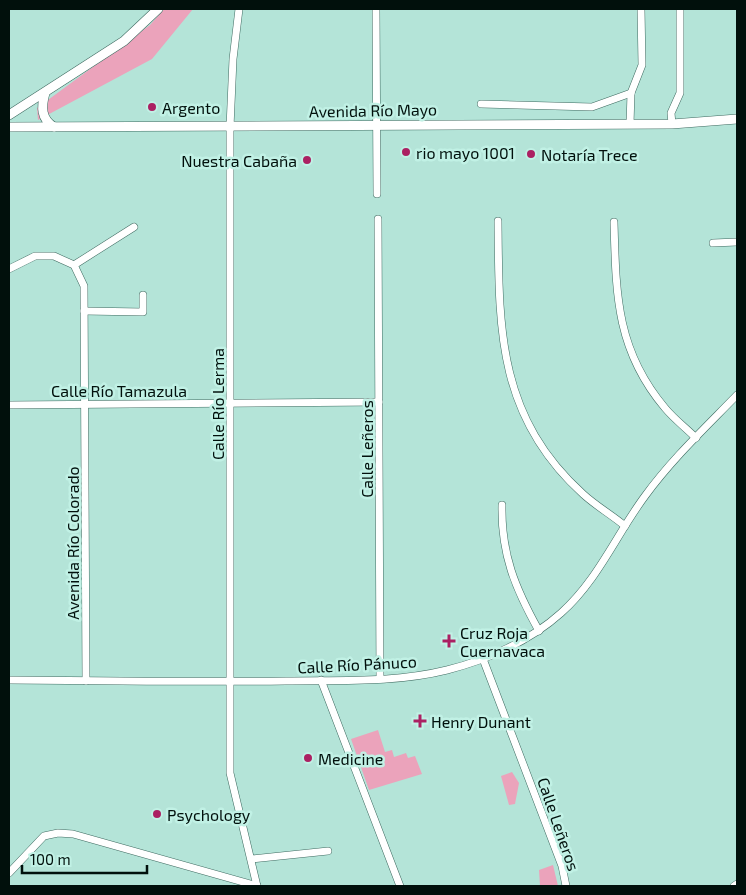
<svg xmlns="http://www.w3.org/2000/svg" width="746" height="895" font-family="'Exo 2',sans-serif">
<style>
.green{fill:#eba3bb}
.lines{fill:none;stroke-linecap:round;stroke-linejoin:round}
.minor-casing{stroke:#3e6a60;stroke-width:8}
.tertiary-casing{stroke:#3e6a60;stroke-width:10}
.minor{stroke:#fff;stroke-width:7}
.tertiary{stroke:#fff;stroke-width:9}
.poi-dot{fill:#ab2062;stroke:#c1f1e5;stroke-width:2}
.labels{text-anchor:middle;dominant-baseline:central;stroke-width:5;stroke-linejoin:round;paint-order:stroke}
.poi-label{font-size:16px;fill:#01100c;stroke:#c1f1e5;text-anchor:start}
.street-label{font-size:16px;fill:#01100c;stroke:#c1f1e5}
</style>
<rect width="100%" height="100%" fill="#b4e4d8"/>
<g class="green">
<polygon points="164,9 193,9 152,59 38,120 37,108 150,25"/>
<polygon points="378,730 385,752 392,750 394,757 406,753 408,758 415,756 422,774 369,790 351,739"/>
<polygon points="512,772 519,783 515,804 509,805 501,776"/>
<polygon points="553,865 558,886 540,886 539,870"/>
</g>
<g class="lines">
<g class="minor-casing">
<g id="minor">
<polyline points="239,9 233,59 230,127 230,773 257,886"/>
<polyline points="376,9 377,194"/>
<polyline points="481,104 592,107 631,93"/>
<polyline points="630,124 631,93 642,65 641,9"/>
<polyline points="672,124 671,113 680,93 680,9"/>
<polyline points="378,219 380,679"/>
<path d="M 498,221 C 499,328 497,416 583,494 C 596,506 612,515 625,526"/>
<path d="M 614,222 C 616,294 616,350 665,408 C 674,419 686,428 696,438"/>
<polyline points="713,243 737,242"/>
<polyline points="74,265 134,227"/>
<polyline points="9,269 35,256 54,256 74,265 84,286 86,681"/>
<polyline points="84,311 143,312 143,295"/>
<polyline points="9,405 379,402"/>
<path d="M 502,505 C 501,554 515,588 539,631"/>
<polyline points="483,659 562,866 566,886"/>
<path d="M 9,680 C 101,681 194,682 286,681 C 340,680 395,683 447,670 C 487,660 530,641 561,613 C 598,580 616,535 645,496 C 672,459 705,428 737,395"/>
<polyline points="321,680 400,886"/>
<polyline points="252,859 328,851"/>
<polyline points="9,873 44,836 58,833 73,834 257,886"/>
<polyline points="734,886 737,884"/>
</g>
</g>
<g class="tertiary-casing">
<g id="tertiary">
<path d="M 45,93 C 41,107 41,119 54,127"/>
<polyline points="9,115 124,41 158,9"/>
<polyline points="9,127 672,124 737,119"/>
</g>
</g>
<use href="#minor" class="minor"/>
<use href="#tertiary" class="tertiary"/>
</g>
<g class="poi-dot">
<circle cx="152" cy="107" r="5"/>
<circle cx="406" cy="152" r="5"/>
<circle cx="531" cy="154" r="5"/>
<circle cx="307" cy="160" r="5"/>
<path d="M446.5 633.5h5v5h5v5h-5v5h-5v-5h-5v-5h5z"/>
<path d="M417.5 713.5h5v5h5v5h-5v5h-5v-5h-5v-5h5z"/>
<circle cx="308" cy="758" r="5"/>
<circle cx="157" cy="814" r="5"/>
</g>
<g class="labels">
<g class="poi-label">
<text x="162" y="107">Argento</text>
<text x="416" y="152">rio mayo 1001</text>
<text x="541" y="154">Notaría Trece</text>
<text x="297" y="160" text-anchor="end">Nuestra Cabaña</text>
<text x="460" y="632">Cruz Roja<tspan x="460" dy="18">Cuernavaca</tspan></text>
<text x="431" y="721">Henry Dunant</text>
<text x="318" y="758">Medicine</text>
<text x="167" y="814">Psychology</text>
</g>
<g class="street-label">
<text transform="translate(373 110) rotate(-1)">Avenida Río Mayo</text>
<text x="119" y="390">Calle Río Tamazula</text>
<text transform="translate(217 404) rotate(-90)">Calle Río Lerma</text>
<text transform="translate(366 449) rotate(-90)">Calle Leñeros</text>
<text transform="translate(72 543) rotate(-90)">Avenida Río Colorado</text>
<text transform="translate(357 664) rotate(-3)">Calle Río Pánuco</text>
<text transform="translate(559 824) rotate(71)">Calle Leñeros</text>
</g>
</g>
<rect width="746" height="895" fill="none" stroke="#01100c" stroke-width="20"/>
<path d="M22 865v8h125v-8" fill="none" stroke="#01100c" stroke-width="2.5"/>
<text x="30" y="865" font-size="15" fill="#01100c" stroke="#c1f1e5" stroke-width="4" paint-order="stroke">100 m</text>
</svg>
